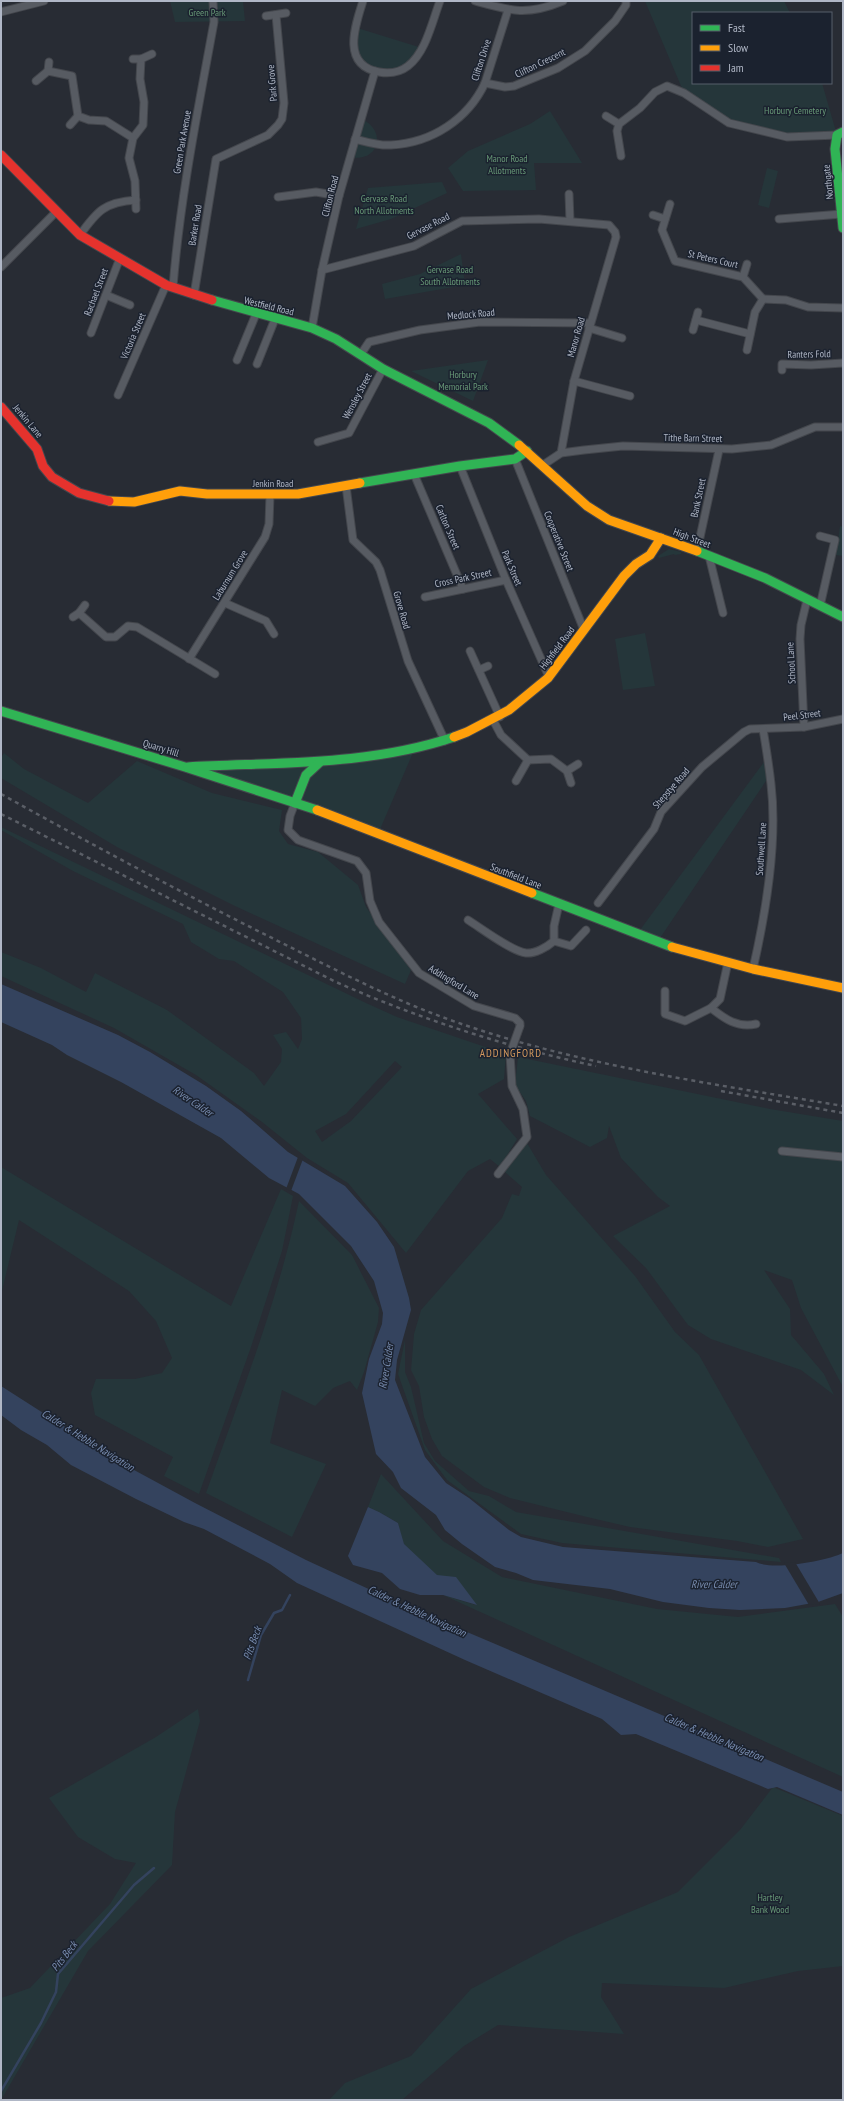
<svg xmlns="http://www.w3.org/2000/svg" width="844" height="2101" font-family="'PT Sans Narrow',sans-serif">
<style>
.green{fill:#25363a;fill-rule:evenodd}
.water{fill:#34435e}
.pier{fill:#282c34}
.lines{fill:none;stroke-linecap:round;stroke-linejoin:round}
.stream{stroke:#34435e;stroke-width:2.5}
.street-casing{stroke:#44474d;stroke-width:9}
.fast-casing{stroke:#44474d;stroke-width:11}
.slow-casing{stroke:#44474d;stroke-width:11}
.jam-casing{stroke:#44474d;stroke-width:11}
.street{stroke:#575b62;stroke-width:7}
.fast{stroke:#30b455;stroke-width:9}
.slow{stroke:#ff9f0a;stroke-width:9}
.jam{stroke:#e5322d;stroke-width:9}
.rail{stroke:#5a5e66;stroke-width:2.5;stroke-dasharray:4 4;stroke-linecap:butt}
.street-bridge-casing{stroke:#44474d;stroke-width:9;stroke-linecap:butt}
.street-bridge{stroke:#575b62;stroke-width:7}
.labels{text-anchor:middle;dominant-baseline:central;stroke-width:3;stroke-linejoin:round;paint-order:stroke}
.park-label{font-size:10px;fill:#679876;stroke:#1b222f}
.street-label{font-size:10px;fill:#b0b7c6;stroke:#1b222f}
.neighbourhood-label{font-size:11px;letter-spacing:1px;fill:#d4995e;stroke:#1b222f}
.water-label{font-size:11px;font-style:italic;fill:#788caf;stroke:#1b222f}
</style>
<rect width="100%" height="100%" fill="#282c34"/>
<g class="green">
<polygon points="170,1 243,1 245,21 175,22"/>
<polygon points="645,1 784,1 790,13 693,13 693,83 822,83 837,135 795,138 729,123 684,93"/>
<polygon points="354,27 422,48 408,66 388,74 364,66 353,38"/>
<polygon points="550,111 582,163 534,163 536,190 463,191 448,168 468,151 530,124"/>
<path d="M 362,119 C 388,132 378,163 350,157 Z"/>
<polygon points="767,168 778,171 769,208 758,205"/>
<polygon points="442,182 447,193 391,219 356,229 368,188"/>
<polygon points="461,254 465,285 385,299 382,284 420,274"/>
<polygon points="488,360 473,401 411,371"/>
<polygon points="840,526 843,527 843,556 836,555"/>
<polygon points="669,549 681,552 681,554 675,555 674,554 659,558 658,556"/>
<polygon points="645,633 655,686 623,690 615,639"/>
<polygon points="415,748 378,834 185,767"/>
<polygon points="4,753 24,769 88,803 137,761 212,793 282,810 279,831 288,844 318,852 358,885 366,907 411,970 405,984 235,906 117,847 1,778 1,758"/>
<polygon points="767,758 770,775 658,941 637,934"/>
<path d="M 1,827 L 366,1003 L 397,1017 L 506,1054 L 504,1079 L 478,1094 L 517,1139 L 500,1167 L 490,1159 L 468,1171 L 406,1253 L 348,1183 L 307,1158 L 262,1122 L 196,1075 L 114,1028 L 1,976 L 1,952 L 41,968 L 86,992 L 95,973 L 167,1010 L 254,1073 L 264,1086 L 281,1062 L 282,1049 L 273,1035 L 286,1032 L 298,1049 L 302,1039 L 301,1018 L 283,992 L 234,961 L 219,959 L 191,942 L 183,924 L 73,871 L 1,830 ZM 395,1061 L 402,1067 L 351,1121 L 322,1142 L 315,1131 L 346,1114 Z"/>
<polygon points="518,1057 770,1109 843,1121 843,1387 801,1308 792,1280 764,1270 790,1309 791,1335 824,1374 834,1395 801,1370 711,1339 688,1325 646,1268 613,1236 670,1206 658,1197 621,1158 609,1126 607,1138 590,1147 530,1116 526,1101 515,1085"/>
<polygon points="527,1143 546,1175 635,1276 675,1332 699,1355 803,1539 768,1547 737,1541 630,1527 587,1517 510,1498 484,1487 442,1456 432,1439 424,1417 419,1386 411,1370 414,1334 421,1310 502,1218 512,1194 519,1196 522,1187 505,1172"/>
<polygon points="1,1167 231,1306 281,1189 293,1196 282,1251 251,1347 199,1494 164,1476 173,1457 95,1415 91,1393 96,1379 135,1379 162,1373 172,1358 156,1321 129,1291 19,1220 1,1295"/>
<path d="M 299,1201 L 352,1255 L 379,1308 L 378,1322 L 364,1372 L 357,1390 L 350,1381 L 333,1388 L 315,1406 L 282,1390 L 270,1443 L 326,1464 L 292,1537 L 206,1493 C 240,1397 278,1301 299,1201 Z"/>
<polygon points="405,1340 405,1372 411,1387 424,1443 435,1461 469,1491 489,1496 516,1512 779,1558 781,1562 562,1543 521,1534 447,1480 425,1450 398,1374"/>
<polygon points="381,1474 443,1541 502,1577 657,1609 738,1617 835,1604 843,1617 843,1777 443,1595 476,1605 437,1576 403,1544 398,1523 379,1512 368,1507"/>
<polygon points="198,1709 200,1721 175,1812 172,1865 88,1951 1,2100 1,1998 30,1988 110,1904 136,1863 115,1859 78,1837 49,1798 156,1737"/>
<polygon points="773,1787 843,1816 843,1966 798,1971 724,1988 602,1983 601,1997 624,2034 498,2025 464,2046 402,2100 329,2100 345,2083 411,2056 471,1989 569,1937 678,1892 740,1830"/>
</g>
<g class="water">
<path d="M 1,984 L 118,1035 L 150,1052 L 206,1086 L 241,1111 L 288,1152 L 345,1186 L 377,1222 L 394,1247 L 409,1298 L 411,1310 L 397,1360 L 395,1380 L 425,1457 L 446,1483 L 469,1498 L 509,1530 L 521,1537 L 563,1547 L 756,1562 C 772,1571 826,1561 843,1553 L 843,1593 L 818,1602 L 785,1608 L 740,1610 L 709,1608 L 663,1602 L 610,1589 L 533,1580 L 516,1573 L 495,1567 L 462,1544 L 445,1530 L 436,1515 L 401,1488 L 393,1472 L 376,1454 L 362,1393 L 369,1359 L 382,1324 L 383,1313 L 374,1281 L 351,1246 L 299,1194 L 269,1178 L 221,1138 L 121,1082 L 67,1055 L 52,1045 L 1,1022 Z"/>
<polygon points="1,1386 123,1464 195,1503 306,1560 401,1604 843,1792 843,1815 777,1787 768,1789 636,1734 621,1735 602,1719 465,1660 297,1583 270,1564 204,1529 184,1522 136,1499 71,1465 47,1445 21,1430 1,1415"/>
<polygon points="368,1507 379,1512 398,1523 404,1544 437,1575 456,1577 477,1605 443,1595 420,1595 400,1589 382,1573 353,1565 348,1556"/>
</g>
<g class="pier">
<polygon points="298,1157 303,1159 291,1191 286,1189"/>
<polygon points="795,1562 820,1604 809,1605 784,1563"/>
</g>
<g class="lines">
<g class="stream">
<polyline points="248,1680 261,1635 274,1613 282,1610 290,1595"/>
<polyline points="1,2091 41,2023 56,1992 58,1974 134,1885 154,1868"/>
</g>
<g class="street-casing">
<g id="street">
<path d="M 363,1 C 355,26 341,65 379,72 C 390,74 399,73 408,66 C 426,52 432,22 440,1"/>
<path d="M 475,1 C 511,11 527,16 563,1"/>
<polyline points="1,12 44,1"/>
<polyline points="266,16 286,13"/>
<polyline points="133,59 141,59 140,79 144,102 143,125 133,138 129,158 135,181 136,209"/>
<polyline points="141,59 152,54"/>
<polyline points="48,71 49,62"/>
<polyline points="36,81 48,71 72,76 78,116 89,120 106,121 133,138"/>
<polyline points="485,83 505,87 514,86 558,68 585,51 615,21 626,5 626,1"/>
<polyline points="606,116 619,124"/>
<polyline points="70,125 78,116"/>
<path d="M 355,139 C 367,142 379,146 391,145 C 432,143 468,119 485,83 L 508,10"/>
<polyline points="621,156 617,131 619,124 640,108 655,92 667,86 684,93 729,123 787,137 837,135"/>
<polyline points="569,194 570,221"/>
<polyline points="278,197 316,192 339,196"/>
<polyline points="670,204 662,230 675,261 743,277 763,299"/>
<polyline points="653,215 665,219"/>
<polyline points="779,219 842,214"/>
<path d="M 80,235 C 97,211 105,202 136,200"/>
<polyline points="1,267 57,211"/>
<polyline points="322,270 414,246 462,221 539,219 609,225 615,232 616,237 574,381 561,453"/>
<polyline points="743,277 747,264"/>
<path d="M 173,287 C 180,198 198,110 214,22 L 213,2"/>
<polyline points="106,295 130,305"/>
<polyline points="194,295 216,159 268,135 278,125 282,119 284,103 276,15"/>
<polyline points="763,299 786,300 808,307 843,308"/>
<polyline points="696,320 750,334"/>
<polyline points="312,328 322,270 339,196 375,71"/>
<polyline points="589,328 622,338"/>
<polyline points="693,330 698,312"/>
<polyline points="91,333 120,258"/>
<polyline points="747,350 755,312 763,299"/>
<polyline points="361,354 369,342 420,330 480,322 590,323"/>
<polyline points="237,360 256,314"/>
<polyline points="257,364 275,319"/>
<polyline points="782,370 782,364 811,365 843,363"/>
<polyline points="574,381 630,396"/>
<polyline points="118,395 166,285"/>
<polyline points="318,442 349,433 383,369"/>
<polyline points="515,459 584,630"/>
<polyline points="543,465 561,453 584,450 623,446 732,449 771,445 815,427 843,427"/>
<polyline points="460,466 506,580 549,677"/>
<polyline points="414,474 463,589"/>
<polyline points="346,486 353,540 376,562 380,570 408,661 445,741"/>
<polyline points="820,536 835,540 820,606"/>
<polyline points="697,551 719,450"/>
<polyline points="709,556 723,613"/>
<polyline points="425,597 506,580"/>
<polyline points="225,603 266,621 274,634"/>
<polyline points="79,613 106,637 115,637 128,626 137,627 215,674"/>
<polyline points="73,617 79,613 85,605"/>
<polyline points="470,651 500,717"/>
<polyline points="189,659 265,537 269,524 270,495"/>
<polyline points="479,670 488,666"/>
<polyline points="493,720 501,735 528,760 551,759 567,771 571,783"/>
<polyline points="804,727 800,639 801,625 807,600"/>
<polyline points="567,771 578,764"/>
<polyline points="516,781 528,760"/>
<polyline points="295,803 290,816 288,830 298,840 357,861 366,873 370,901 379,922 419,973 474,1006 515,1018 520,1023 520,1026"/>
<polyline points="598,903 654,829 661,812 702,767 744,732 750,729 804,727 843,719"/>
<path d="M 468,920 C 481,928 511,951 526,953 C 535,954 547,947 554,941 L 554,926 L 559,904"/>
<polyline points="554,941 571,946 586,930"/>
<path d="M 753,969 C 766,912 778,843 771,784 C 769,766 766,747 763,729"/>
<path d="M 665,991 L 665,1014 L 685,1021 L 711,1008 C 725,1019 737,1028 756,1024"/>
<polyline points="711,1008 720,999 728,962"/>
<polyline points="782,1151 843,1157"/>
<polyline points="498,1174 527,1137 523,1109 512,1086 510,1054"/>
</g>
</g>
<g class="fast-casing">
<g id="fast">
<polyline points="843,132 837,135 835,149 843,228"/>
<polyline points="212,300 312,328 336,339 383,369 489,423 519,445"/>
<polyline points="360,483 460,466 515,459 527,451"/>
<polyline points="697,551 765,578 843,617"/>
<polyline points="1,711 185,767 317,810"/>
<path d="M 188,767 C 277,762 368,766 454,737"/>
<polyline points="295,803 306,775 320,762"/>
<polyline points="532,893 672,947"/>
</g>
</g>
<g class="slow-casing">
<g id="slow">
<polyline points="519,445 587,506 609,520 697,551"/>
<polyline points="109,501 134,502 180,491 207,494 298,494 360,483"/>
<polyline points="454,737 467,732 509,710 548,678 624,576 636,564 650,555 661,538"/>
<polyline points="317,810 532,893"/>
<polyline points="672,947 753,969 843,988"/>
</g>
</g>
<g class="jam-casing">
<g id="jam">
<polyline points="1,155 80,235 166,285 212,300"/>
<polyline points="1,407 37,449 43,466 52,477 79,493 109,501"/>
</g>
</g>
<use href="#street" class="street"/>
<use href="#fast" class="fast"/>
<use href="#slow" class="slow"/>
<use href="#jam" class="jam"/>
<g class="rail">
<path d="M 1,794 C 91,844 182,893 274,939 C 320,962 366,986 414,1006 C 547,1061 702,1082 843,1106"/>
<path d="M 1,814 L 336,982 C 420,1019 506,1047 596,1066"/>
<polyline points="721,1091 843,1113"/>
</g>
<g class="street-bridge-casing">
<polyline id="street-bridge" points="510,1054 520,1026"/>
</g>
<use href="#street-bridge" class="street-bridge"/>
</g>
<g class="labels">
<g class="park-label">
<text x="207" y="12">Green Park</text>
<text x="795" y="110">Horbury Cemetery</text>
<text x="507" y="158">Manor Road<tspan x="507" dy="12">Allotments</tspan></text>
<text x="384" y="198">Gervase Road<tspan x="384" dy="12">North Allotments</tspan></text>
<text x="450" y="269">Gervase Road<tspan x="450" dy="12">South Allotments</tspan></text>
<text x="463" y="374">Horbury<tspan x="463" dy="12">Memorial Park</tspan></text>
<text x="770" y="1897">Hartley<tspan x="770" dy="12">Bank Wood</tspan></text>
</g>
<g class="street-label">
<text transform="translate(481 60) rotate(-72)">Clifton Drive</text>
<text transform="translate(540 63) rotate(-26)">Clifton Crescent</text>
<text transform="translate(272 83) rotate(-95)">Park Grove</text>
<text transform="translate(182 142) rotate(-80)">Green Park Avenue</text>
<text transform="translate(828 182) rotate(-96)">Northgate</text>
<text transform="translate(330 196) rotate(-76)">Clifton Road</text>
<text transform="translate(195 225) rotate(-81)">Barker Road</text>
<text transform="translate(428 226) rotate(-27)">Gervase Road</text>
<text transform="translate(713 259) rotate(13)">St Peters Court</text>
<text transform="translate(96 292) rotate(-69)">Rachael Street</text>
<text transform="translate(269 306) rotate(14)">Westfield Road</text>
<text transform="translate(471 314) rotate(-5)">Medlock Road</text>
<text transform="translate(133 336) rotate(-67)">Victoria Street</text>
<text transform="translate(576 337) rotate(-74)">Manor Road</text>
<text transform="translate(809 354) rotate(-1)">Ranters Fold</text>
<text transform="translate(357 396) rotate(-62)">Wensley Street</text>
<text transform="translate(28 421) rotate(50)">Jenkin Lane</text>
<text transform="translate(693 438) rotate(1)">Tithe Barn Street</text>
<text x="273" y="483">Jenkin Road</text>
<text transform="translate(698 498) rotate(-78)">Bank Street</text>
<text transform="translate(448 527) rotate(67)">Carlton Street</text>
<text transform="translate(692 538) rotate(21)">High Street</text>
<text transform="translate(559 541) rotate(68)">Cooperative Street</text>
<text transform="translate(512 568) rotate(67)">Park Street</text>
<text transform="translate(230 575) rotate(-58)">Laburnum Grove</text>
<text transform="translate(463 578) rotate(-12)">Cross Park Street</text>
<text transform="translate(402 610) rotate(74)">Grove Road</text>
<text transform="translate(557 648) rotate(-53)">Highfield Road</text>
<text transform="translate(791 663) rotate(-93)">School Lane</text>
<text transform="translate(802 715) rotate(-7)">Peel Street</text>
<text transform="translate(161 748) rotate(17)">Quarry Hill</text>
<text transform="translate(671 788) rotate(-49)">Shepstye Road</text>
<text transform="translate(761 849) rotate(-86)">Southwell Lane</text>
<text transform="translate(516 876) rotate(21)">Southfield Lane</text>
<text transform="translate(454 982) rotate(31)">Addingford Lane</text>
</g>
<g class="neighbourhood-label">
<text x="511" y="1053">ADDINGFORD</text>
</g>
<g class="water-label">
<text transform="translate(193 1101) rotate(34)">River Calder</text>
<text transform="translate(386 1366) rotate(-81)">River Calder</text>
<text transform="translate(88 1440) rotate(32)">Calder &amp; Hebble Navigation</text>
<text x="714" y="1584">River Calder</text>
<text transform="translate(417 1611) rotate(25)">Calder &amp; Hebble Navigation</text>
<text transform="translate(252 1643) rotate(-70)">Pits Beck</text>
<text transform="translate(714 1737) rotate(23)">Calder &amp; Hebble Navigation</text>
<text transform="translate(64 1956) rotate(-52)">Pits Beck</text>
</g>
</g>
<rect width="844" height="2101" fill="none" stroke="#b0b7c6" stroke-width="4"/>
<rect x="692" y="12" width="140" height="72" fill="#1b222f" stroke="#575e6b"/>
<rect x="700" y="25" width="20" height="6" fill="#30b455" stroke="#575e6b"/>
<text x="728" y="32" font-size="12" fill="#b0b7c6">Fast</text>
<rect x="700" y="45" width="20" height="6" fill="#ff9f0a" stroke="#575e6b"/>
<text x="728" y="52" font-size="12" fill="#b0b7c6">Slow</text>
<rect x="700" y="65" width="20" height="6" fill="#e5322d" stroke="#575e6b"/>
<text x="728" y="72" font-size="12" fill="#b0b7c6">Jam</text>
</svg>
